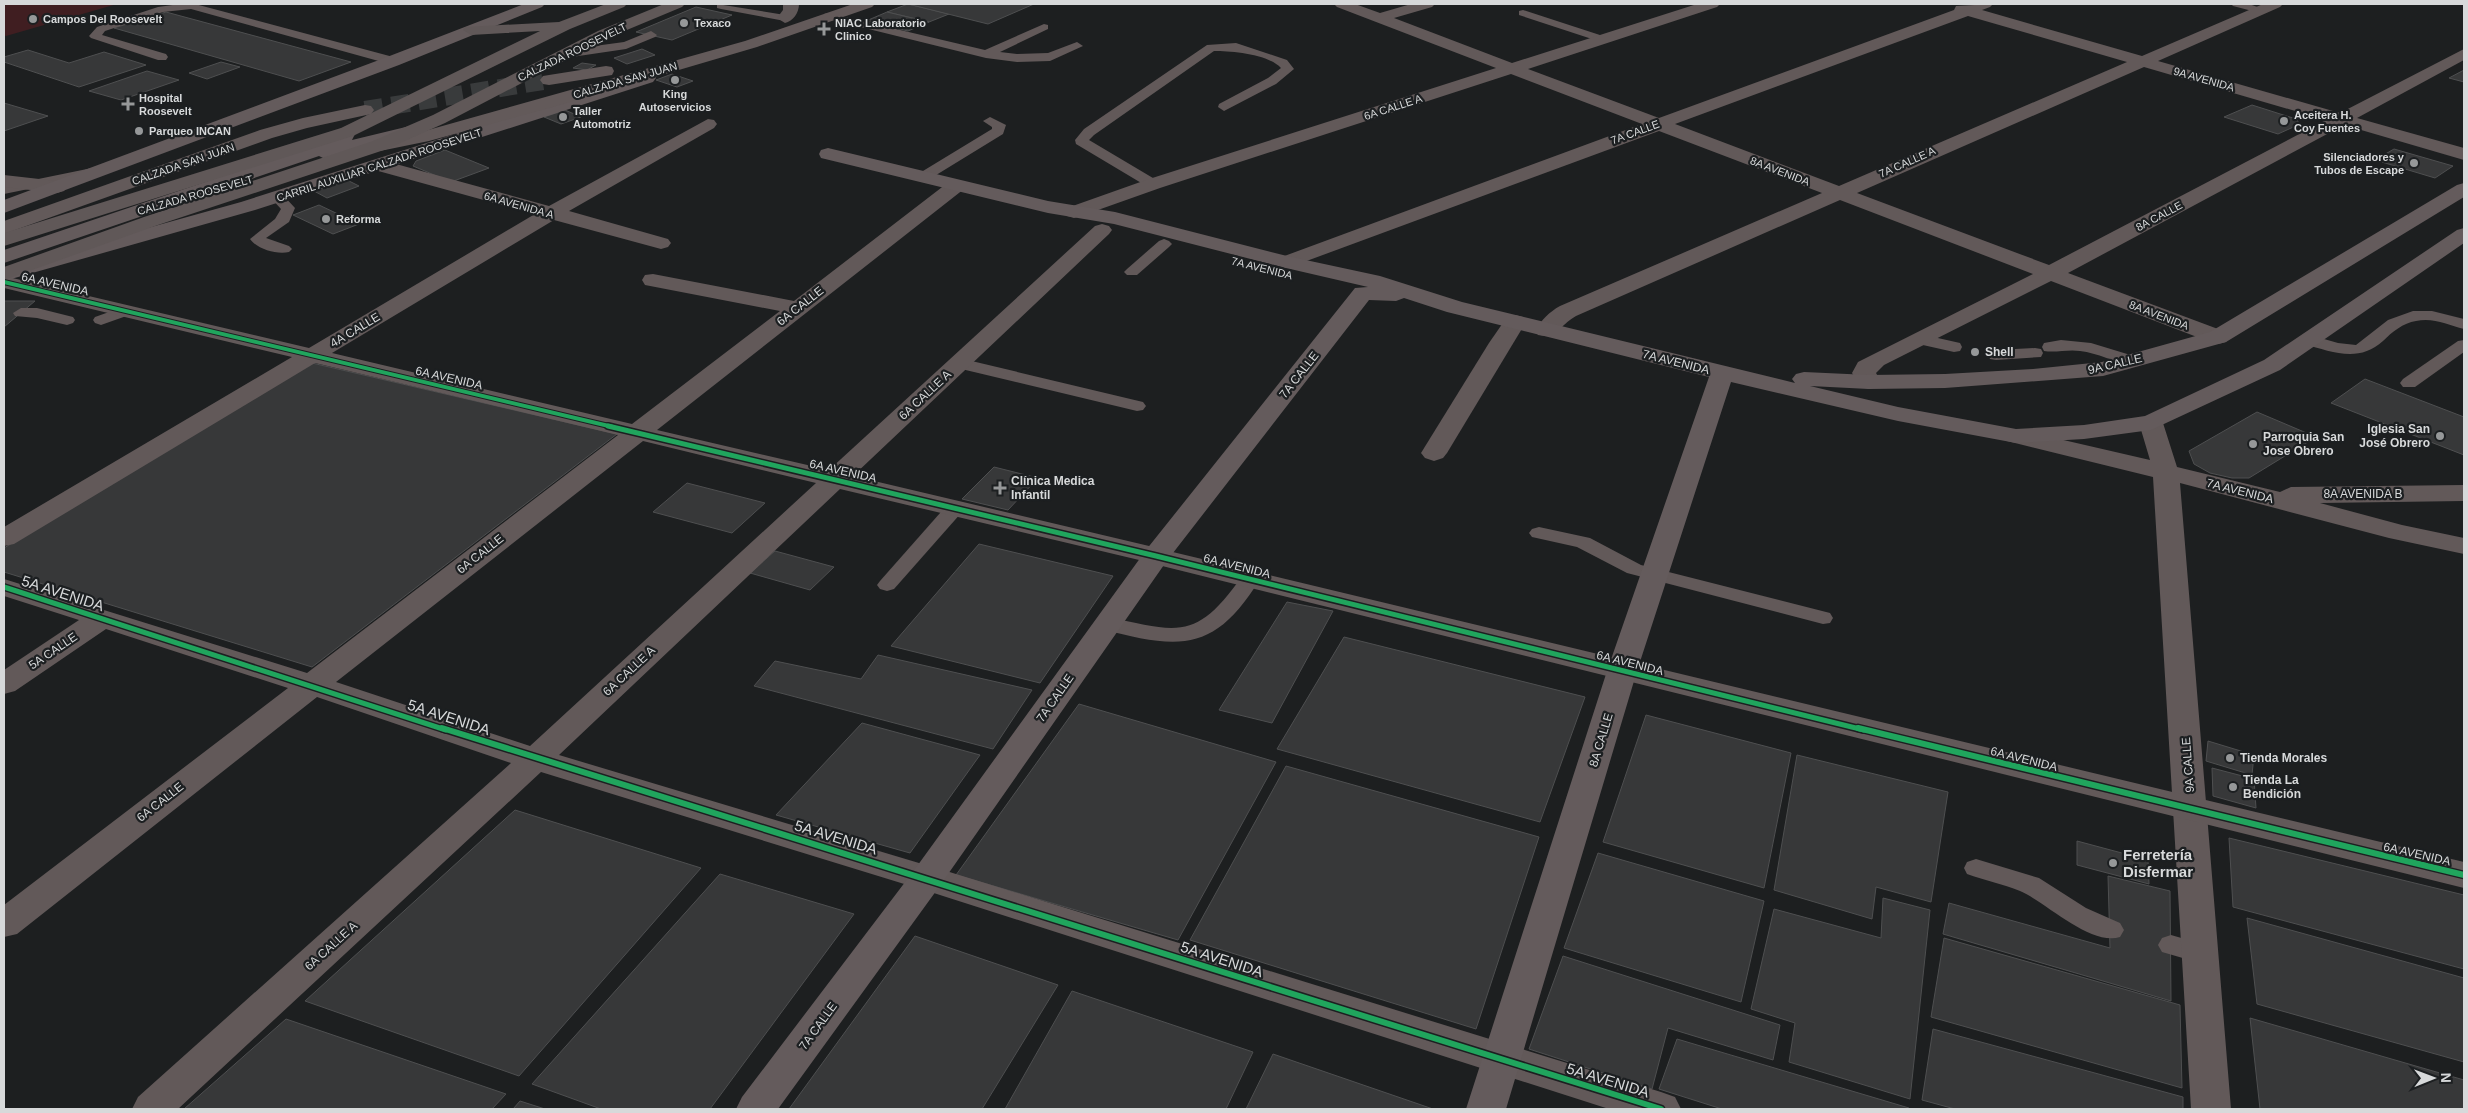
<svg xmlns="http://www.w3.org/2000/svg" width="2468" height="1113" font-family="Arial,sans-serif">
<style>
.green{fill:#401e21}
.building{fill:#373839;stroke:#4e4f50}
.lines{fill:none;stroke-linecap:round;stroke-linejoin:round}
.primary-tunnel{stroke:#393b3c;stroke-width:18;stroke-dasharray:18 9;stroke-linecap:butt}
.service{fill:#625959;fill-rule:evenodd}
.minor{fill:#625959;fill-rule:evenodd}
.tertiary{fill:#625959;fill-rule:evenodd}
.secondary{fill:#645b5c;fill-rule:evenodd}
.primary{fill:#635a5a;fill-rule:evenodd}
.trunk{fill:#605858;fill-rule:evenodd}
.cycleway-far2-casing{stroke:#1c1f21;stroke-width:6}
.cycleway-far1-casing{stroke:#1c1f21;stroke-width:8}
.cycleway-casing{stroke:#1c1f21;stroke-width:9}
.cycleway-far2{stroke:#20a55d;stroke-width:4}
.cycleway-far1{stroke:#20a55d;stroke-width:5}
.cycleway{stroke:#20a55d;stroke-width:6}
.poi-dot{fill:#969899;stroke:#1c1f21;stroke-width:2}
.labels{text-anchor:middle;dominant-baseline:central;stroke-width:4.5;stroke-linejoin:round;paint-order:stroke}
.far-poi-label{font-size:11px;font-weight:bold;fill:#d7d9da;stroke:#1c1f21;text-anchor:start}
.far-street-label{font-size:11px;fill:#d7d9da;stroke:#1c1f21}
.street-label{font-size:12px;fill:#d7d9da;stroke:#1c1f21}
.poi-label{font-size:12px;font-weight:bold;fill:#d7d9da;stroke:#1c1f21;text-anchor:start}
.near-street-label{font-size:15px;fill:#d7d9da;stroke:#1c1f21}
.near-poi-label{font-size:15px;font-weight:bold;fill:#d7d9da;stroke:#1c1f21;text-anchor:start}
</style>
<rect width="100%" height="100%" fill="#1d1f20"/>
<polygon class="green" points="4,4 117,4 6,36 4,35"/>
<g class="building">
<polygon points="908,4 949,14 929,22 887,12"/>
<polygon points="908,4 1034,4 988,24"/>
<polygon points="696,7 732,15 672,40 636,32"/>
<polygon points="166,12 351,62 299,81 114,28"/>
<polygon points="887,12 929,22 908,31 866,21"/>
<polygon points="642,49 655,55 627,64 614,58"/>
<polygon points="28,50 69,63 104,52 146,65 79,87 4,62 4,57"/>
<polygon points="221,62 240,67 207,79 189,73"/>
<polygon points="582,63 596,65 587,70 573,68"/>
<polygon points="2464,70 2464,82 2449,78"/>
<polygon points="147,71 179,80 121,100 89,91"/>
<polygon points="672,74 693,81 677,87 656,80"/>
<polygon points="4,103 48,116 4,131"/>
<polygon points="2252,105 2296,119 2300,124 2278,134 2224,117"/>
<polygon points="565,110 581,117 561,124 544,117"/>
<polygon points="2394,149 2453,166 2435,178 2375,160"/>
<polygon points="445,150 489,168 451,182 413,166 416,161"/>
<polygon points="347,180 359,186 327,198 314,191"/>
<polygon points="319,205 359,224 333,234 293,215"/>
<polygon points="4,301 35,301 4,327"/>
<polygon points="312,363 617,434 312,667 4,572 4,548"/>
<polygon points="2365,379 2464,417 2464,455 2331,403"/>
<polygon points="2257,412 2316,437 2249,478 2232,478 2210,473 2194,464 2189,451"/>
<polygon points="994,467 1038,478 1008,510 962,499"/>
<polygon points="687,483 765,503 732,533 653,512"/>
<polygon points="979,544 1113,576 1040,683 891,646"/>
<polygon points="775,551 834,567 810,590 750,573"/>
<polygon points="1287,602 1333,611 1272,723 1219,710"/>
<polygon points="1344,637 1585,697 1540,822 1277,749"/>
<polygon points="878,655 1032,690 993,749 754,686 775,661 861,679"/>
<polygon points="1079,704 1276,762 1178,940 956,875"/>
<polygon points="1646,715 1791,753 1764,888 1603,842"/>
<polygon points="862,723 980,755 910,853 776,815"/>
<polygon points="2208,741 2254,755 2252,775 2206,761"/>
<polygon points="1797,755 1948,792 1931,902 1876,887 1872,919 1774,890"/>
<polygon points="1286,766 1539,837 1476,1029 1190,940"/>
<polygon points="2212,768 2254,779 2256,808 2213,796"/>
<polygon points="515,810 701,868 519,1076 305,1001"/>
<polygon points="2229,838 2464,895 2464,969 2233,907"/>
<polygon points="2077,841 2148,860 2149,884 2077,865"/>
<polygon points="1598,853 1764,901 1741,1002 1564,948"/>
<polygon points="720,874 854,914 710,1109 601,1109 532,1084"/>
<polygon points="2108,876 2170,891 2171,1001 1943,934 1949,903 2110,948"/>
<polygon points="1883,898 1930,910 1910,1099 1789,1062 1795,1023 1751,1009 1774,909 1881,938"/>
<polygon points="2247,918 2464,978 2464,1062 2257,1004"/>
<polygon points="915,936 1058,985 982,1109 789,1109"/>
<polygon points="1944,938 2180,1005 2182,1088 1931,1017"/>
<polygon points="1563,956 1780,1025 1773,1060 1668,1028 1652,1089 1529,1049"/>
<polygon points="1072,991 1253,1052 1226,1109 1005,1109"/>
<polygon points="2250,1018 2464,1080 2464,1109 2260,1109"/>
<polygon points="286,1019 506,1094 492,1109 184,1109"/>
<polygon points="1933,1029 2183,1097 2183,1109 1955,1109 1922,1100"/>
<polygon points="1677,1039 1909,1108 1908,1109 1722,1109 1659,1089"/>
<polygon points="1273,1054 1433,1109 1246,1109"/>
<polygon points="520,1101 545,1109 513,1109"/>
</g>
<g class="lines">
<polyline class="primary-tunnel" points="365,110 549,80"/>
<g class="service">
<polygon points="180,4 195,4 397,58 399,61 393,65 191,9 163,12 105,31 102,35 166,54 168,57 166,60 158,60 91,38 89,36 97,27 158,7"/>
<polygon points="717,4 785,15 791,18 785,21 721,9 717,8"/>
<polygon points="2231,4 2249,4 2266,10 2260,13 2233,6"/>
<polygon points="1523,10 1606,37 1608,39 1606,41 1598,41 1519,15 1519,11"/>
<polygon points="828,13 985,50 1044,24 1048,25 1048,29 1000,52 1017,54 1048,53 1077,42 1083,46 1050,61 1017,62 986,58 824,18 824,14"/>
<polygon points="651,31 657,35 655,37 626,49 565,58 559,54 565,50 624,42"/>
<path d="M 1236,43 L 1287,60 L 1294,69 L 1276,84 L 1224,111 L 1218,107 L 1219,104 L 1268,78 L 1281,68 C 1268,54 1232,51 1214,51 L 1094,135 L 1089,140 L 1158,181 L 1160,184 L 1158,187 L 1148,187 L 1076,144 L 1075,140 L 1084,129 L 1207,45 Z"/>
<polygon points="990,117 1006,125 1003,134 928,180 918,180 916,177 918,174 992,129 992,127 983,121"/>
<polygon points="92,168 97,169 99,172 97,175 4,194 4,186"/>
<path d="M 277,193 L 282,194 L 295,208 L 289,222 L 266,238 L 289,246 L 292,249 L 289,252 C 277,255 257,249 250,239 L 275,219 L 281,209 L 270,197 Z"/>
<polygon points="1164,239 1169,241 1172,244 1169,247 1137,275 1127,275 1124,272 1127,269 1159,241"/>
<polygon points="126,306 132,308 134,311 132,314 101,325 95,323 93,320 95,317"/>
<polygon points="21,308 37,308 73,317 75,320 73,323 67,325 37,318 15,316 13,313"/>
<path d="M 2413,311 L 2432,311 L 2464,319 L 2464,329 C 2448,325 2433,317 2416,321 C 2403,323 2392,332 2383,341 C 2359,363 2332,352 2304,344 L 2302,340 L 2304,336 L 2310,335 L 2338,343 L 2356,345 L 2388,320 Z"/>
<polygon points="1920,334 1960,343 1962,347 1960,351 1954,352 1914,343 1912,339 1914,335"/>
<path d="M 2061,340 L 2091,343 L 2137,357 L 2139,361 L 2137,365 L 2131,366 C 2114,362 2098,353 2080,351 C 2068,349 2056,353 2044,351 L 2042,347 L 2044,343 Z"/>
<polygon points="2464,340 2464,352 2415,387 2403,387 2400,383 2403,379 2458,341"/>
<polygon points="2035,348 2041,349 2043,353 2041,357 1996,360 1990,359 1988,355 1990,351 1996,350"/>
<polygon points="959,358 1143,402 1146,406 1143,410 1137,411 953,367 951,363 953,359"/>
<polygon points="955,502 962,504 965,508 962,512 894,589 887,591 880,589 877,585 880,581 948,504"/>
<polygon points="1539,527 1590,538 1641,565 1830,613 1833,618 1830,623 1823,624 1627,573 1577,547 1532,537 1529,533 1532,529"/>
<path d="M 1250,573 L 1257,575 L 1260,579 C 1214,654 1179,649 1101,629 L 1097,624 L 1101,619 L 1108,617 C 1181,633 1197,640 1243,575 Z"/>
<path d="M 1976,859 L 2039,878 L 2086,908 L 2120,923 L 2124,930 L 2120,937 C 2090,946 2046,902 2020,891 C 2003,884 1984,880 1967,874 L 1964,868 L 1967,862 Z"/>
<polygon points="2171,935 2209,946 2213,953 2209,960 2200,963 2162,952 2158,945 2162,938"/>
</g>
<g class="minor">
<path d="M 1334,4 L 1355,4 L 1380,13 L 1411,4 L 1435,4 L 1432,7 L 1394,18 L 1512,63 L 1697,4 L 1720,4 L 1717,7 L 1528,69 L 1659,118 L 1954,10 L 1956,6 L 1993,4 L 1990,7 L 1982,10 L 2142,56 L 2263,4 L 2283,4 L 2280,7 L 2158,61 L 2340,113 L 2464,49 L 2464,60 L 2357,118 L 2464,148 L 2464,160 L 2344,125 L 2068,273 L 2226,332 L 2229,337 L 2226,342 L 2218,344 L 2210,342 L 2051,281 L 1884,365 L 1876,373 L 1881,382 L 1877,387 L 1869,389 L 1861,387 L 1852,373 L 1858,362 L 2033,274 L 1840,200 L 1576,316 C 1561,324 1557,339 1538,335 L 1535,330 C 1542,320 1549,312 1560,306 L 1822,193 L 1659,131 L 1293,266 L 1286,268 L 1279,266 L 1275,262 L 1279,258 L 1642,124 L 1511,74 L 1160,188 L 1081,216 L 1074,218 L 1067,216 L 1064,212 L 1067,208 L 1146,180 L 1496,68 L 1337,7 ZM 1968,16 L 2127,62 L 1839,186 L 1675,124 ZM 2144,67 L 2326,120 L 2049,265 L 1857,193 Z"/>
<path d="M 708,119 L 714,120 L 717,124 L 714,128 L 569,211 L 668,239 L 671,243 L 668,247 L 661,249 L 554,220 L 332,353 L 632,424 L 780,311 L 645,285 L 642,280 L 645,275 L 653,274 L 794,301 L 950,181 L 964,181 L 967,185 L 964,189 L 657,430 L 829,470 L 1095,226 L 1102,224 L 1109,226 L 1112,230 L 1109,234 L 853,476 L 1166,550 L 1170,556 L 1166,562 L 1156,564 L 840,489 L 559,755 L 939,869 L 944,878 L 939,887 L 927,891 L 541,772 L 178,1109 L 132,1109 L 138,1097 L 511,763 L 317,697 L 17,934 L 4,937 L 4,905 L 288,688 L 106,629 L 15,691 L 4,694 L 4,670 L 79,620 L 4,596 L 4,579 L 307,673 L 618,435 L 315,363 L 14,544 L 4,546 L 4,527 L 292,357 L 4,288 L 4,276 L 309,348 L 535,214 L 371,169 L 369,165 L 371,161 L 385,161 L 549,206 ZM 643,441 L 816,483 L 530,746 L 336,682 Z"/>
<polygon points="4,175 57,181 64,183 67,187 64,191 57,193 4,187"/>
<polygon points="1515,315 1523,317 1526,322 1447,453 1443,458 1434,461 1425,458 1421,453 1489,343 1507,317"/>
<polygon points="2151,416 2160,418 2163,423 2177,467 2280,492 2291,487 2464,485 2464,501 2320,503 2402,525 2464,538 2464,554 2389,538 2180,483 2231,1109 2191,1109 2153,477 2007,441 2004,436 2007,431 2016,429 2150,460 2139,423 2142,418"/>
</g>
<g class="tertiary">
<polygon points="1156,548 2464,862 2464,888 1146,562 1142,556 1146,550"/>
<polygon points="927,865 1661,1092 1675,1097 1681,1109 1609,1109 915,887 910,878 915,869"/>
</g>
<g class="secondary">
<polygon points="524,4 545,4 542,7 399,65 4,213 4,200 387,57"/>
<polygon points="647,73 653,74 656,78 653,82 255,210 4,281 4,268 241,202"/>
<polygon points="414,125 420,126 423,130 420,134 389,141 327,160 319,156 4,263 4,250 335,138 341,128 353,128 356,132 352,140"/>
<polygon points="828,148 1048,201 1115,212 1287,256 1380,276 1462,302 1795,383 1792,379 1796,374 1804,372 1869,375 1945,374 2033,369 2102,362 2210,332 2457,185 2464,183 2464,197 2226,342 2103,376 1945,388 1869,389 1810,386 1898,407 2016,429 2084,425 2145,416 2264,360 2457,230 2464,228 2464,243 2280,370 2151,430 2084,439 2016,443 1898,421 1731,382 1637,671 1506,1109 1466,1109 1607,671 1709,377 1447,312 1404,298 1396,301 1369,300 1166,562 939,887 778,1109 736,1109 742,1097 915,869 1146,550 1355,288 1368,287 1286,268 1114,224 1048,213 821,158 819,154 821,150"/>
</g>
<g class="primary">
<polygon points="853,4 875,4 872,7 757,47 553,107 429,141 380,151 373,149 371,145 373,141 421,132 745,41"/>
<polygon points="606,66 612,67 614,71 612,75 549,85 543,84 540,80 543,76 549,75"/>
<polygon points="365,105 371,106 374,110 371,114 307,128 272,138 4,234 4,221 260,130 303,118"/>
</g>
<g class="trunk">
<polygon points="606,4 627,4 624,7 570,29 353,136 4,246 4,233 341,128 540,31 471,35 463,30 465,27 559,22"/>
<polygon points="664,4 685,4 682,7 610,37 445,123 387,149 158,225 4,280 4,267 144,217 373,141 433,115 598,31"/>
<path d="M 783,4 L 799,4 C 799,13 793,21 785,23 L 777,18 L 783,10 Z"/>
</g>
<g class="cycleway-far2-casing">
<polyline id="cycleway-far2" points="4,282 613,427"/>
</g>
<g class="cycleway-far1-casing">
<g id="cycleway-far1">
<polyline points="608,426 1156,556 1864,730"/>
<polyline points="4,587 446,730"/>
</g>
</g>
<g class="cycleway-casing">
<g id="cycleway">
<polyline points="442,728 1661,1109"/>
<polyline points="1858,728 2464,875"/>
</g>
</g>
<use href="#cycleway-far2" class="cycleway-far2"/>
<use href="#cycleway-far1" class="cycleway-far1"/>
<use href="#cycleway" class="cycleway"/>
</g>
<g class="poi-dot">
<circle cx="33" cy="19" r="5"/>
<circle cx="684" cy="23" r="5"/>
<path d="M821.5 21.5h5v5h5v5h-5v5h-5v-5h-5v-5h5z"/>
<circle cx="675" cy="80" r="5"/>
<path d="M125.5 96.5h5v5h5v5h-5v5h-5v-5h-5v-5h5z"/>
<circle cx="563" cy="117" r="5"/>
<circle cx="2284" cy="121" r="5"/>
<circle cx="139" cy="131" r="5"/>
<circle cx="2414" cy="163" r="5"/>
<circle cx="326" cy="219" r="5"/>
<circle cx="1975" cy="352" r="5"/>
<circle cx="2440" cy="436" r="5"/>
<circle cx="2253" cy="444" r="5"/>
<path d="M997.5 480.5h5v5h5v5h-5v5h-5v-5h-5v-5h5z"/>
<circle cx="2230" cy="758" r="5"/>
<circle cx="2233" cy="787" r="5"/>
<circle cx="2113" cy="863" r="5"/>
</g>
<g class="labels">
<g class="far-poi-label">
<text x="43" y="19">Campos Del Roosevelt</text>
<text x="694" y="23">Texaco</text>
<text x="835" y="23">NIAC Laboratorio<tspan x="835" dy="13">Clinico</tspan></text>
<text x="675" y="94" text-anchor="middle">King<tspan x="675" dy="13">Autoservicios</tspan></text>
<text x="139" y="98">Hospital<tspan x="139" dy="13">Roosevelt</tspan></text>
<text x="573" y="111">Taller<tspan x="573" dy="13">Automotriz</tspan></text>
<text x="2294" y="115">Aceitera H.<tspan x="2294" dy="13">Coy Fuentes</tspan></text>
<text x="149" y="131">Parqueo INCAN</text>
<text x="2404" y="157" text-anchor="end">Silenciadores y<tspan x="2404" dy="13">Tubos de Escape</tspan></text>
<text x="336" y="219">Reforma</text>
</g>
<g class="far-street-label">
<text transform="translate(572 52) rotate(-26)">CALZADA ROOSEVELT</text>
<text transform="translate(2204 79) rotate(16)">9A AVENIDA</text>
<text transform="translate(625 80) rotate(-16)">CALZADA SAN JUAN</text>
<text transform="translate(1393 107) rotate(-18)">6A CALLE A</text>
<text transform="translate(1635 132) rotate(-20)">7A CALLE</text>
<text transform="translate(1907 162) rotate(-24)">7A CALLE A</text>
<text transform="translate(183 164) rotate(-19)">CALZADA SAN JUAN</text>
<text transform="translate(379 165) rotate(-18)">CARRIL AUXILIAR CALZADA ROOSEVELT</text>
<text transform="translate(1780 171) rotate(21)">8A AVENIDA</text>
<text transform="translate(195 195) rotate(-16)">CALZADA ROOSEVELT</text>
<text transform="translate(519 205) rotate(16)">6A AVENIDA A</text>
<text transform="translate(2159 216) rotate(-28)">8A CALLE</text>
<text transform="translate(1262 268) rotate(14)">7A AVENIDA</text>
<text transform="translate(2159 315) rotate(21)">8A AVENIDA</text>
</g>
<g class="street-label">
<text transform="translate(55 284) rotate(13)">6A AVENIDA</text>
<text transform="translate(800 306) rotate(-38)">6A CALLE</text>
<text transform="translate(355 330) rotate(-31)">4A CALLE</text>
<text transform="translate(1676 362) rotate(14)">7A AVENIDA</text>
<text transform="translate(2115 364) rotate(-13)">9A CALLE</text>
<text transform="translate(1299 375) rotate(-52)">7A CALLE</text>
<text transform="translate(449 378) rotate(13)">6A AVENIDA</text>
<text transform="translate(925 395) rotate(-43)">6A CALLE A</text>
<text transform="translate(843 471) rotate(13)">6A AVENIDA</text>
<text transform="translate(2240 491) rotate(14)">7A AVENIDA</text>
<text x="2363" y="494">8A AVENIDA B</text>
<text transform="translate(480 554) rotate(-38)">6A CALLE</text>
<text transform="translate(1237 566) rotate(14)">6A AVENIDA</text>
<text transform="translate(53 651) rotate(-34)">5A CALLE</text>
<text transform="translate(1630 663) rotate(14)">6A AVENIDA</text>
<text transform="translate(629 671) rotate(-43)">6A CALLE A</text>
<text transform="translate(1055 698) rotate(-55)">7A CALLE</text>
<text transform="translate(1601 740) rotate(-73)">8A CALLE</text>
<text transform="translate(2024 759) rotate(14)">6A AVENIDA</text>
<text transform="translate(2188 765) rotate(-94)">9A CALLE</text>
<text transform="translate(160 802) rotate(-38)">6A CALLE</text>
<text transform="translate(2417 854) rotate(13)">6A AVENIDA</text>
<text transform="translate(331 946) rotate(-42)">6A CALLE A</text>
<text transform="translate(818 1026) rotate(-54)">7A CALLE</text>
</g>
<g class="poi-label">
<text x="1985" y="352">Shell</text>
<text x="2430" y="429" text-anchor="end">Iglesia San<tspan x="2430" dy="14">José Obrero</tspan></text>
<text x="2263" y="437">Parroquia San<tspan x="2263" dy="14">Jose Obrero</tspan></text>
<text x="1011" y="481">Clínica Medica<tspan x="1011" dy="14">Infantil</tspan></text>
<text x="2240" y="758">Tienda Morales</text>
<text x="2243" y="780">Tienda La<tspan x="2243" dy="14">Bendición</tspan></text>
</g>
<g class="near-street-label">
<text transform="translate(63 593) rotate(18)">5A AVENIDA</text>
<text transform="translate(449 717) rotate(18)">5A AVENIDA</text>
<text transform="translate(836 837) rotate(17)">5A AVENIDA</text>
<text transform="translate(1222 959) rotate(18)">5A AVENIDA</text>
<text transform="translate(1608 1080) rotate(17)">5A AVENIDA</text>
</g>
<g class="near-poi-label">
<text x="2123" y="854">Ferretería<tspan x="2123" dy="17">Disfermar</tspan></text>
</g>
</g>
<rect width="2468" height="1113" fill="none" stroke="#d7d9da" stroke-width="10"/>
<g transform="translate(2433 1078) rotate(89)" stroke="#1c1f21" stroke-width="4" paint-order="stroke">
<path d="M0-4L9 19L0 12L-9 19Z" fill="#d7d9da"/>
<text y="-8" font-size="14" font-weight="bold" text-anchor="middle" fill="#d7d9da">N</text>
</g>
</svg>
